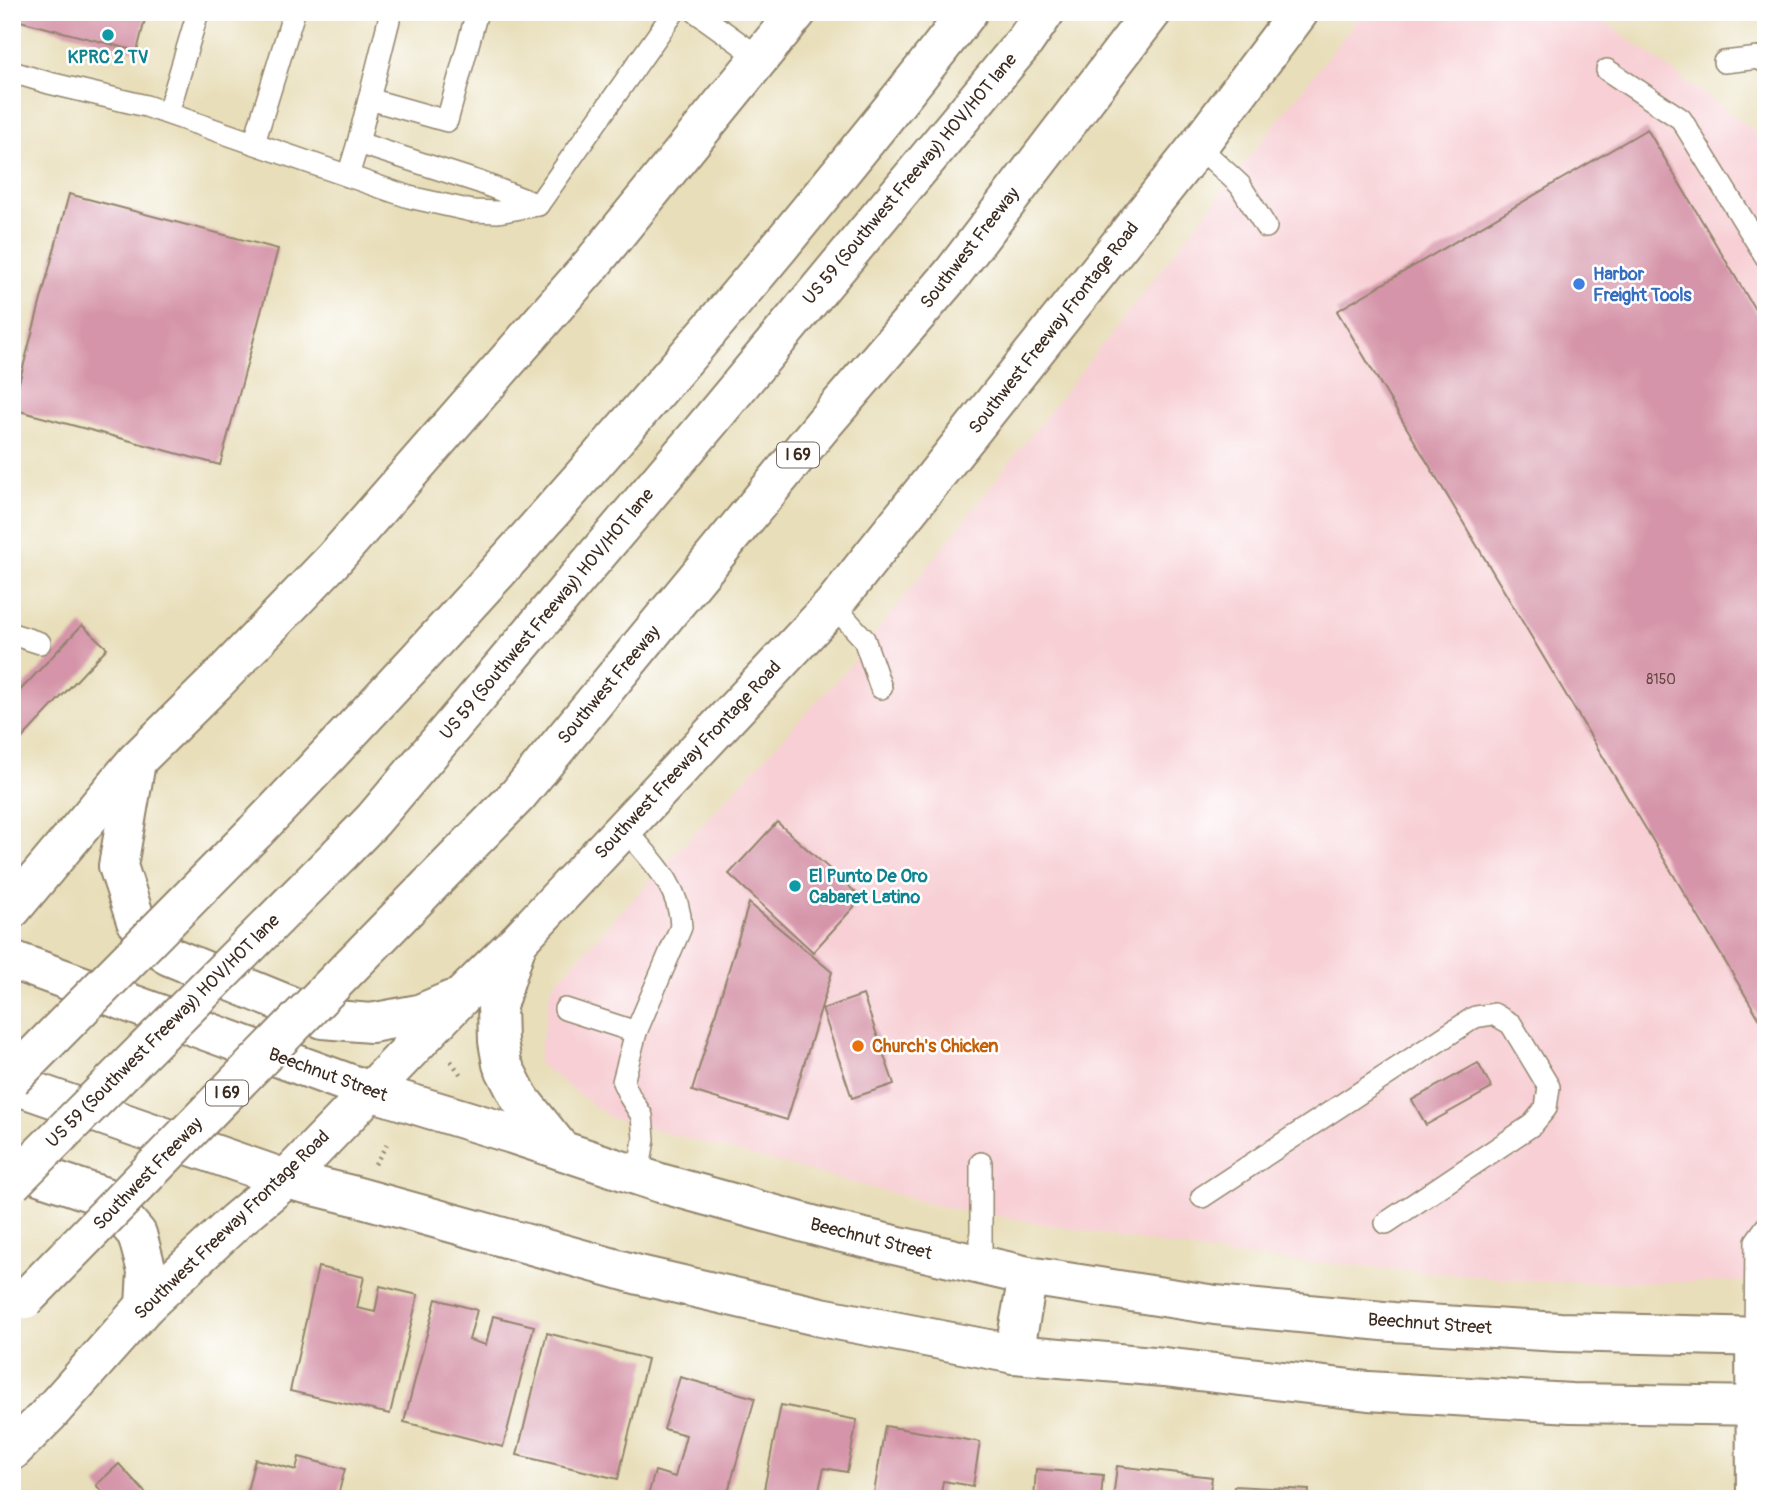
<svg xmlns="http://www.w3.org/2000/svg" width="1778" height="1511" font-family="Pangolin,sans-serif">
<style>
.built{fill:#f7cfd4}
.building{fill:#d594a9}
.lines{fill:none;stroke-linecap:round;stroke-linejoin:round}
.lane-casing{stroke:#92846c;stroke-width:24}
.secondary-casing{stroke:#92846c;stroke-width:42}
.highway-casing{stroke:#92846c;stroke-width:42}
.path{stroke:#92846c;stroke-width:4.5;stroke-dasharray:2 5;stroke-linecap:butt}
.lane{stroke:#fff;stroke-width:21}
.secondary{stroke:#fff;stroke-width:38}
.highway{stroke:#fff;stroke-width:38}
.highway-bridge-casing{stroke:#92846c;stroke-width:42;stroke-linecap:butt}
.highway-bridge{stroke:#fff;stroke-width:38}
.culture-dot{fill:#0f9aa8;stroke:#fff;stroke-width:2.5}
.shop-dot{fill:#3f7fe0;stroke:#fff;stroke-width:2.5}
.food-dot{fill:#e8710a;stroke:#fff;stroke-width:2.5}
.labels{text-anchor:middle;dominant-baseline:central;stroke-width:5;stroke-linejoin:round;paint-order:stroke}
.number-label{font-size:14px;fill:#624441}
.shield{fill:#fff;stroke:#766a62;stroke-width:2}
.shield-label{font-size:16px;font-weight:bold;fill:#3b2a1e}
.culture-label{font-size:18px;font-weight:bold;fill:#0d838f;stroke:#fff}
.street-label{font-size:18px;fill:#3b2a1e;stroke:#fff}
.shop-label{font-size:18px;font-weight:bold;fill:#366cbe;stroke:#fff;text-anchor:start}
.food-label{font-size:18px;font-weight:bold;fill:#c56008;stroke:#fff;text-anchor:start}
</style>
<rect width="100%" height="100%" fill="#fff"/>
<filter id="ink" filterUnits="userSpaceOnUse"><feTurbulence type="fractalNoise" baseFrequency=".0143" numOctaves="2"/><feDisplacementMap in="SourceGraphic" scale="14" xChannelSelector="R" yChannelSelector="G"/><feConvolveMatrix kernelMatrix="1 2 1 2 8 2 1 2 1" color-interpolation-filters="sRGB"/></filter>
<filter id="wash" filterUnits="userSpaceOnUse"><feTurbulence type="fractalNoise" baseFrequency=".00686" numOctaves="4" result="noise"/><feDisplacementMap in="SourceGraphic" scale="28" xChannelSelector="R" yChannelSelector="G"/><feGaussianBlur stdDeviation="1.57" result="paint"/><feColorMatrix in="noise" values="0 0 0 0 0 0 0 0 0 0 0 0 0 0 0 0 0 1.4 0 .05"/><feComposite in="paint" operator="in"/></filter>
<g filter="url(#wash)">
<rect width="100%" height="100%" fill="#e8deb9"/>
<polygon class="built" points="1363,12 1591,12 1752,129 1766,151 1766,1282 1549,1282 1224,1255 939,1206 610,1118 538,1063 551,987 848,668"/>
<g id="blocks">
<g class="building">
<polygon points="12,12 147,12 137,51 12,19"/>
<polygon points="1647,129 1766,328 1766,1030 1337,311"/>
<polygon points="69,194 278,249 220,465 12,409"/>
<polygon points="82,625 107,648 12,749 12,699"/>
<polygon points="777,822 862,898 813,952 729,874"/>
<polygon points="749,903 832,972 787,1120 692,1091"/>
<polygon points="863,995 894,1084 852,1098 822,1009"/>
<polygon points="1478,1063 1492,1088 1426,1125 1412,1100"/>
<polygon points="318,1267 364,1277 357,1308 375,1312 380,1286 418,1295 390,1414 290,1391"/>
<polygon points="436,1299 477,1310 469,1340 486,1345 493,1316 534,1326 503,1447 404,1422"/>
<polygon points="547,1333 647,1359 618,1479 517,1455"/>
<polygon points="680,1377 755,1398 726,1499 647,1499 655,1471 675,1477 686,1435 664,1429"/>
<polygon points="781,1405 857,1420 847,1472 824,1468 817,1499 762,1499"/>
<polygon points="885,1426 980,1442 973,1486 943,1481 940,1499 873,1499"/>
<polygon points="299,1457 345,1469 337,1499 245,1499 255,1459 296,1470"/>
<polygon points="119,1464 151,1499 108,1499 96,1485"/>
<polygon points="1117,1466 1212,1477 1209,1499 1113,1499"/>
<polygon points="1036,1469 1103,1475 1101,1499 1034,1499"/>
<polygon points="1234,1486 1309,1490 1308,1499 1233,1499"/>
<polygon points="426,1493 463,1494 463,1499 426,1499"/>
<polygon points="1352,1495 1375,1497 1374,1499 1352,1499"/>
</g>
</g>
</g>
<g filter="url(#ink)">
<use href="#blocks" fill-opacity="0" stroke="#92846c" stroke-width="2"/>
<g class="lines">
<g class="lane-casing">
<g id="lane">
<polyline points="696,12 760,58"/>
<polyline points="1724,62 1759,58 1766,63"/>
<polyline points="1607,70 1681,119 1766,257"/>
<polyline points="12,72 49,83 146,106 409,197 472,211 498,212 538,205 479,182 358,143"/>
<polyline points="369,99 447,121 477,12"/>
<polyline points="168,113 198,12"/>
<polyline points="254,143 294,12"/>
<polyline points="1198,146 1240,185 1266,227"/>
<polyline points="348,176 358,143 391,12"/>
<polyline points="538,205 674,12"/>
<polyline points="833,605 864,639 881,688"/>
<polyline points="12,634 40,643"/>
<path d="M 624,828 C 650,859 680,885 681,927 L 636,1032 L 623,1082 L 630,1097 L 642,1116 L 644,1139 L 638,1176"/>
<polyline points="565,1009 636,1032"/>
<polyline points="981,1163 981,1265"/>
<polyline points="1202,1197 1475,1017 1494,1014 1511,1024 1549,1087 1546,1108 1532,1125 1386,1223"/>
<polyline points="1755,1337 1756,1241 1766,1227"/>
</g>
</g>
<g class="secondary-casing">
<g id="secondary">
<polyline points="136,762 118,866 136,921 169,956 323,1019 371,1023 419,1014 452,1000"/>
<polyline points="12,909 137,760 215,683 334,559 592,264 797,12"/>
<polyline points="516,947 497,1006 498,1041 502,1064 520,1099 561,1150"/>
<polyline points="12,960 370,1091 512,1134 660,1183 834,1231 1028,1276 1215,1305 1393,1322 1560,1332 1766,1337"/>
<polyline points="12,1084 286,1179 355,1196 639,1275 821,1317 1014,1354 1164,1367 1368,1391 1571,1403 1766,1406"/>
<polyline points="12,1166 105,1197 137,1234 147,1271 145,1306"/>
<polyline points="1755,1337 1756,1499"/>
<polyline points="1014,1354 1028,1276"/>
<polyline points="12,1451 48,1415 145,1306 236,1221 286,1179 463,995 519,940 833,605 1198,146 1299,12"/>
</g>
</g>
<g class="highway-casing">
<g id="highway">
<path d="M 255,832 C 437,643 612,448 780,246 C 843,169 907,92 968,12"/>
<polyline points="340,854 373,820 710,421 1025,41 1045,12"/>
<polyline points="429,886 518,795 825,422 952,274 1152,12"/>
</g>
</g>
<g class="path">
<polyline points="451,1061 463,1078"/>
<polyline points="375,1164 389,1141"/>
</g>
<use href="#lane" class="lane"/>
<use href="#secondary" class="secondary"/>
<use href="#highway" class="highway"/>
<g class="highway-bridge-casing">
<g id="highway-bridge">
<polyline points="12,1078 255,832"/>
<polyline points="12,1183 340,854"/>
<polyline points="25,1299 429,886"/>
</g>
</g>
<use href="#highway-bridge" class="highway-bridge"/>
</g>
</g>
<g class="culture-dot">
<circle cx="108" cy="35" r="7"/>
<circle cx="795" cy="886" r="7"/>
</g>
<circle class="shop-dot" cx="1579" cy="284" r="7"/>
<circle class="food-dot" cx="858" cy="1046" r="7"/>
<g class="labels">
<g class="number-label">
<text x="1661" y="679">8150</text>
</g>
<g class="shield">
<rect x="777" y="442.5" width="42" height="25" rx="5"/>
<rect x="206" y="1080.5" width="42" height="25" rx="5"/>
</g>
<g class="shield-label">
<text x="798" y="455">I 69</text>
<text x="227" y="1093">I 69</text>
</g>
<g class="culture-label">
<text x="108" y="57">KPRC 2 TV</text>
<text x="809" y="876" text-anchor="start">El Punto De Oro<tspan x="809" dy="21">Cabaret Latino</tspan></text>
</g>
<g class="street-label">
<text transform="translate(910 179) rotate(-50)">US 59 (Southwest Freeway) HOV/HOT lane</text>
<text transform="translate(970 248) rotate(-52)">Southwest Freeway</text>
<text transform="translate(1054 328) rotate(-52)">Southwest Freeway Frontage Road</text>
<text transform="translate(547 614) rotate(-50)">US 59 (Southwest Freeway) HOV/HOT lane</text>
<text transform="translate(609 685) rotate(-50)">Southwest Freeway</text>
<text transform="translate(688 760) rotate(-47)">Southwest Freeway Frontage Road</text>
<text transform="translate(163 1031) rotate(-45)">US 59 (Southwest Freeway) HOV/HOT lane</text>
<text transform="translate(328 1075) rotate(20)">Beechnut Street</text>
<text transform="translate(148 1174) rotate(-46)">Southwest Freeway</text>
<text transform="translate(232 1225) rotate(-44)">Southwest Freeway Frontage Road</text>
<text transform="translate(871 1239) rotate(14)">Beechnut Street</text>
<text transform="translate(1430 1324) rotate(4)">Beechnut Street</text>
</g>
<g class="shop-label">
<text x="1593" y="274">Harbor<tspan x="1593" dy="21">Freight Tools</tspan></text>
</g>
<g class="food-label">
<text x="872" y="1046">Church's Chicken</text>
</g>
</g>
<rect width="1778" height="1511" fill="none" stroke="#fff" stroke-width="42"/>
</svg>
